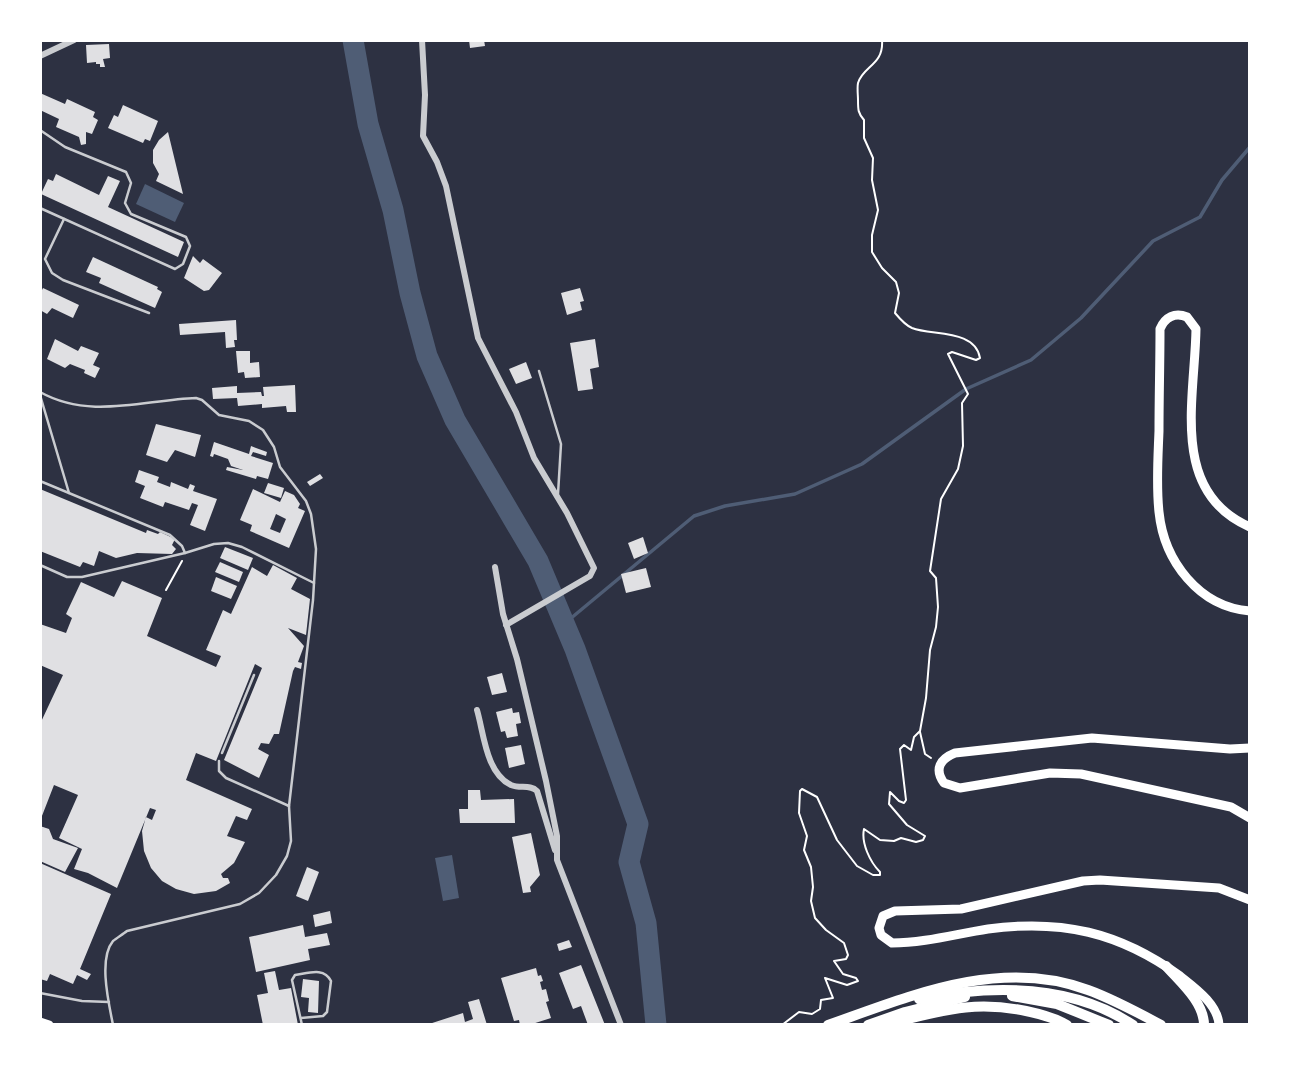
<svg xmlns="http://www.w3.org/2000/svg" width="1290" height="1065" font-family="'Varela Round',sans-serif">
<style>
.water{fill:#4f5d75}
.lines{fill:none;stroke-linecap:round;stroke-linejoin:round}
.stream{stroke:#4f5d75;stroke-width:3.5}
.river{stroke:#4f5d75;stroke-width:21}
.building{fill:#e0e0e3;fill-rule:evenodd}
.path{stroke:#fff;stroke-width:2}
.service{stroke:#caccd0;stroke-width:2.5}
.minor{stroke:#caccd0;stroke-width:6}
.secondary{stroke:#fff;stroke-width:9}
.primary{stroke:#fff;stroke-width:10}
</style>
<rect width="100%" height="100%" fill="#2d3142"/>
<g class="water">
<polygon points="145,184 184,203 175,222 136,204"/>
<polygon points="452,855 459,898 443,901 435,858"/>
</g>
<g class="lines">
<polyline class="stream" points="564,624 694,516 725,506 795,494 862,464 966,389 1031,360 1081,318 1153,241 1200,217 1222,180 1250,147"/>
<polyline class="river" points="353,40 368,124 393,210 410,293 427,356 455,420 538,561 575,649 638,824 629,862 646,923 656,1025"/>
</g>
<g class="building">
<polygon points="469,40 484,40 485,46 470,48"/>
<polygon points="109,44 110,58 103,59 105,67 100,67 100,64 96,64 96,62 87,63 86,45"/>
<polygon points="40,93 65,104 67,99 95,112 93,117 98,120 92,134 86,132 86,144 81,145 79,137 56,127 59,119 40,110"/>
<polygon points="123,105 158,121 150,141 145,139 143,143 108,128 114,115 118,117"/>
<polygon points="168,132 183,194 156,181 159,174 153,163 153,150 159,140"/>
<polygon points="56,174 99,195 108,176 120,181 108,207 184,242 178,257 41,194 48,179 53,181"/>
<polygon points="193,256 200,263 203,259 222,273 209,290 204,291 184,278"/>
<polygon points="93,257 158,287 157,289 162,292 155,308 99,283 101,278 86,272"/>
<polygon points="43,288 79,305 73,318 52,308 47,314 40,310 40,294"/>
<polygon points="580,288 584,301 580,302 582,310 567,315 561,293"/>
<polygon points="236,320 237,340 234,340 235,347 226,348 225,332 180,335 179,324"/>
<polygon points="55,339 78,351 81,346 99,353 93,365 100,368 95,378 84,373 85,370 70,364 65,368 47,359"/>
<polygon points="595,339 599,367 590,369 593,389 578,391 570,343"/>
<polygon points="236,351 250,351 250,363 259,362 260,377 245,378 244,372 238,373"/>
<polygon points="526,362 532,378 516,384 509,369"/>
<polygon points="295,385 296,412 287,412 286,406 262,408 262,404 238,406 237,398 213,399 212,388 237,386 237,393 261,392 262,396 264,396 263,387"/>
<polygon points="156,424 201,435 195,457 175,450 167,462 146,455"/>
<polygon points="214,442 249,454 251,446 267,452 266,456 253,452 251,456 273,463 268,479 257,476 256,479 226,470 227,467 243,470 231,466 228,459 214,454 213,457 210,456"/>
<polygon points="139,470 159,477 157,482 170,487 171,482 188,489 190,484 195,486 193,491 217,499 205,531 190,525 198,505 192,503 189,510 165,502 163,507 140,498 145,486 135,482"/>
<polygon points="320,474 323,478 310,486 307,482"/>
<polygon points="268,483 284,488 281,498 264,493"/>
<polygon points="40,489 146,533 147,530 158,534 160,532 175,539 172,545 176,549 172,554 137,553 116,558 99,551 94,566 83,562 80,567 40,551"/>
<path d="M 253,489 L 280,502 L 285,491 L 294,495 L 300,504 L 298,508 L 305,511 L 289,548 L 250,531 L 252,525 L 240,520 ZM 276,514 L 286,519 L 280,533 L 270,529 Z"/>
<polygon points="643,537 648,553 634,559 628,543"/>
<polygon points="225,547 253,558 248,570 220,558"/>
<polygon points="220,562 243,572 239,582 215,572"/>
<polygon points="273,565 297,578 291,589 310,599 306,635 288,628 304,646 298,662 302,663 301,669 295,667 293,671 279,734 274,734 269,744 261,743 258,749 269,755 259,778 224,760 262,668 255,664 216,761 196,753 186,780 252,809 247,820 236,816 227,836 245,842 234,863 221,874 223,878 228,878 230,883 216,891 194,894 176,889 162,881 151,868 144,851 142,831 146,817 152,820 156,810 150,808 117,888 88,873 74,869 82,849 59,838 78,795 54,785 40,821 40,724 63,675 40,665 40,624 66,633 72,618 66,614 81,582 114,597 122,581 162,598 147,636 216,667 221,656 206,650 223,610 231,614 252,567 267,576"/>
<polygon points="646,568 651,587 626,593 621,574"/>
<polygon points="216,577 237,586 231,599 211,591"/>
<polygon points="502,673 507,692 492,695 487,677"/>
<polygon points="512,708 513,713 519,712 521,723 516,724 518,736 507,738 505,731 501,732 496,712"/>
<polygon points="521,745 525,764 509,768 505,748"/>
<polygon points="468,790 480,790 481,800 514,799 515,823 460,823 459,809 468,809"/>
<polygon points="40,826 49,829 53,839 78,848 65,872 40,861"/>
<polygon points="531,833 540,875 530,887 531,892 523,893 512,837"/>
<polygon points="40,863 111,894 80,969 91,974 87,980 77,975 73,984 50,974 47,981 40,979"/>
<polygon points="307,867 319,872 308,901 296,896"/>
<polygon points="330,911 332,923 315,927 313,915"/>
<polygon points="303,925 305,937 327,933 330,945 308,949 310,960 256,972 249,937"/>
<polygon points="569,940 572,947 559,951 557,944"/>
<polygon points="581,965 605,1025 593,1023 588,1025 581,1006 573,1009 559,973"/>
<polygon points="536,968 538,976 541,975 543,981 540,982 542,990 546,989 549,1001 546,1002 551,1018 529,1025 520,1025 519,1020 514,1021 501,978"/>
<polygon points="275,971 279,990 291,988 298,1025 263,1025 257,995 268,993 264,973"/>
<polygon points="303,979 319,981 318,1013 308,1012 309,998 301,997"/>
<polygon points="479,999 487,1025 426,1025 463,1013 465,1022 473,1019 468,1002"/>
</g>
<g class="lines">
<g class="path">
<polyline points="166,590 182,561"/>
<polyline points="920,732 925,754 931,758"/>
<path d="M 782,1025 L 799,1012 L 812,1014 L 820,1009 L 821,1000 L 833,998 L 825,978 L 847,985 L 858,981 L 856,978 L 843,974 L 834,961 L 846,959 L 848,955 L 844,943 L 826,930 L 815,918 L 811,901 L 813,887 L 811,867 L 804,850 L 807,836 L 799,813 L 800,791 L 802,789 L 817,797 L 837,840 L 857,866 L 873,875 L 880,875 L 880,872 C 870,862 861,843 864,829 L 880,840 L 894,841 L 901,838 L 916,842 L 923,840 L 925,836 L 907,825 L 889,804 L 890,792 L 899,801 L 904,803 L 906,800 L 900,749 L 904,745 L 911,750 L 914,737 L 920,731 L 926,698 L 930,650 L 936,627 L 938,607 L 936,578 L 930,571 L 941,499 L 958,469 L 963,446 L 962,403 L 968,394 L 948,354 L 952,352 L 976,360 L 980,358 C 975,329 932,336 912,328 C 905,325 900,319 895,313 L 899,293 L 896,282 L 882,268 L 872,252 L 872,235 L 878,210 L 872,180 L 873,158 L 864,138 L 864,120 C 858,113 858,110 858,100 C 858,95 857,88 858,83 C 863,66 884,65 882,40"/>
</g>
<g class="service">
<polyline points="40,130 65,147 126,172 131,183 125,203 131,214 186,237 190,246 183,264 175,269 40,208"/>
<polyline points="64,219 45,259 52,273 63,280 149,313"/>
<polyline points="539,371 561,444 558,494"/>
<path d="M 40,392 C 90,420 143,400 196,398 L 202,400 L 219,415 L 249,421 L 263,430 L 274,447 L 280,467 L 306,501 L 311,514 L 316,549 L 313,600 L 289,806 L 291,841 L 287,856 L 276,875 L 259,893 L 240,904 L 127,931 C 123,934 117,938 113,941 C 98,959 109,1004 113,1025"/>
<polyline points="40,395 69,493"/>
<polyline points="40,481 170,535 182,546 185,553"/>
<polyline points="40,565 67,577 82,577 185,553 214,544 228,543 242,547 314,583"/>
<polyline points="222,753 254,675"/>
<polyline points="219,761 219,771 226,778 289,806"/>
<polyline points="40,993 82,1001 109,1002"/>
<path d="M 301,1018 L 323,1016 L 327,1012 L 331,981 C 324,967 309,973 295,975 L 292,980 L 302,1025"/>
</g>
<g class="minor">
<polyline points="422,40 425,95 423,136 437,162 446,186 478,338 516,412 534,458 567,513 594,568 590,576 506,625"/>
<polyline points="40,56 74,40"/>
<polyline points="495,567 503,614 517,659 546,781 557,836 557,860 621,1025"/>
<path d="M 477,710 C 484,734 486,773 511,785 C 520,789 530,784 537,791 L 555,850"/>
</g>
<g class="secondary">
<path d="M 1250,527 C 1169,492 1195,399 1196,329 L 1187,317 C 1175,312 1165,317 1160,329 C 1160,363 1159,397 1159,431 C 1158,458 1156,485 1159,512 C 1164,561 1199,607 1250,611"/>
<path d="M 1250,748 L 1230,749 L 1092,738 L 955,753 C 940,759 934,769 944,783 L 960,788 L 1050,773 L 1081,774 L 1231,807 L 1250,818"/>
<polyline points="40,1022 49,1025"/>
<path d="M 1219,1025 C 1218,1004 1195,988 1180,976 C 1119,932 1061,919 988,929 C 956,934 924,943 892,943 L 881,935 L 879,928 L 883,916 L 895,911 L 961,909 L 1083,881 L 1100,880 L 1219,888 L 1250,900"/>
</g>
<g class="primary">
<path d="M 1166,966 C 1180,982 1204,1002 1204,1025"/>
<polyline points="1012,996 1057,1004 1109,1025"/>
<path d="M 919,999 C 990,985 1070,983 1133,1025"/>
<path d="M 891,1023 C 942,1011 973,1000 1026,1011 C 1040,1014 1055,1018 1067,1025"/>
<path d="M 828,1025 C 910,996 1000,957 1088,990 C 1113,999 1137,1012 1161,1025"/>
<polyline points="868,1025 905,1012 965,997"/>
</g>
</g>
<rect width="1290" height="1065" fill="none" stroke="#ffffff" stroke-width="84"/>
</svg>
